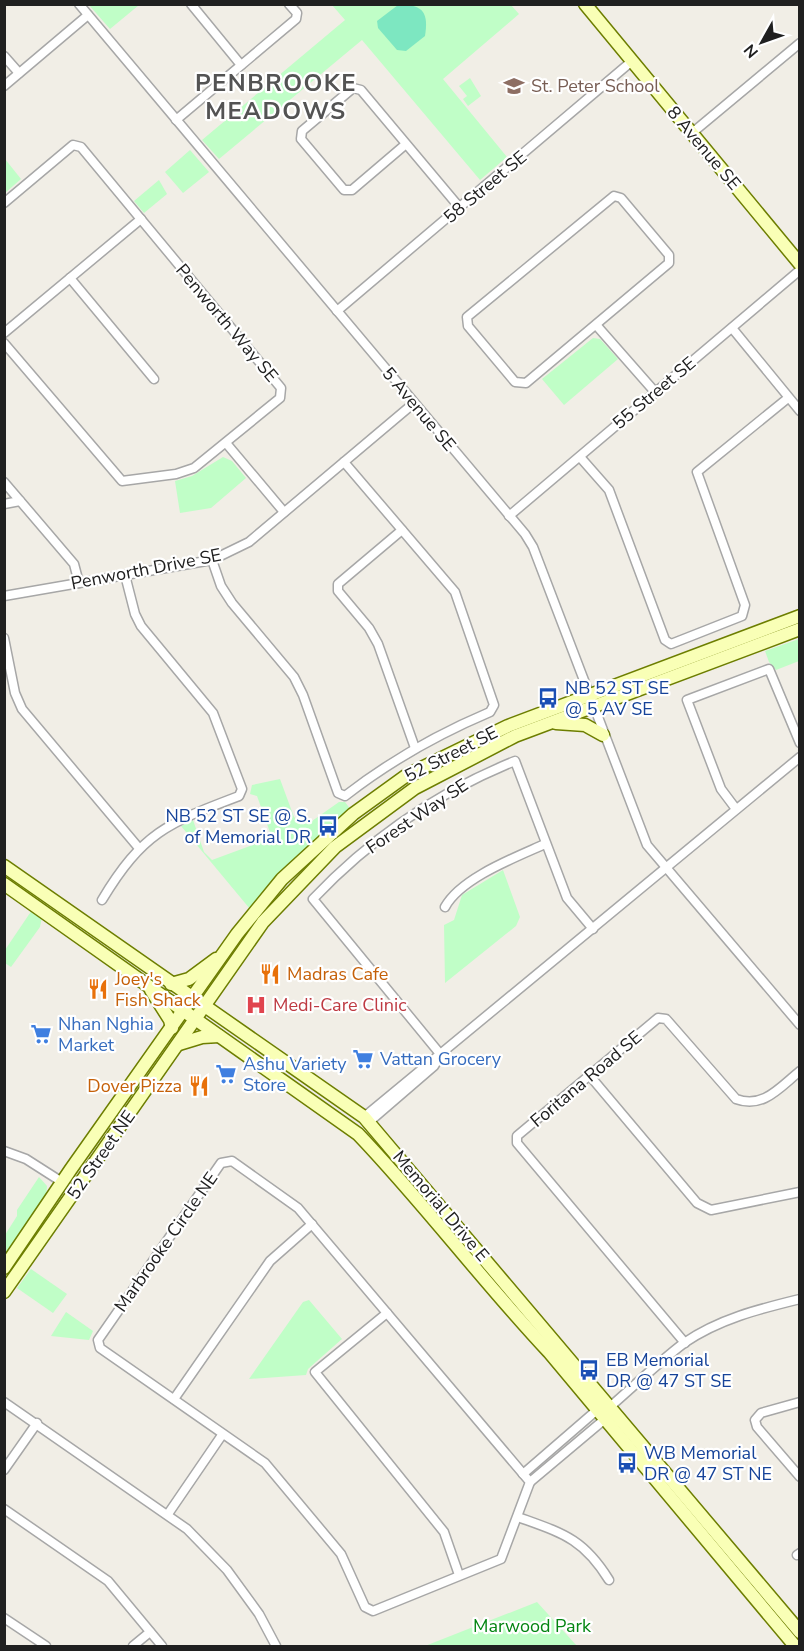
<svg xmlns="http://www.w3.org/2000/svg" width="804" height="1651" font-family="'Nunito Sans',sans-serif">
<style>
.park{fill:#c0fec7}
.pitch{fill:#7de7c1}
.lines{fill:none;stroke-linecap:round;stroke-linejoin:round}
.street-casing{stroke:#a7a7a7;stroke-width:11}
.secondary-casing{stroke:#6d7e00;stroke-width:15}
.street{stroke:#fff;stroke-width:8}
.secondary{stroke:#f9ffb6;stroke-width:12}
.labels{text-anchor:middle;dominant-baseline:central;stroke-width:4.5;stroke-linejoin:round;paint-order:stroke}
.education-label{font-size:18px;fill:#785e54;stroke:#fff;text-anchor:start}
.street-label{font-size:18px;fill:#202020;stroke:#fff}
.transit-label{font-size:18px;fill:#164399;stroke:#fff;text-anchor:start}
.food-label{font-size:18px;fill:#c56008;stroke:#fff;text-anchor:start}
.health-label{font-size:18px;fill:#be3a42;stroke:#fff;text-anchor:start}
.shop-label{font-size:18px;fill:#366cbe;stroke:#fff;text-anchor:start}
.park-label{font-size:18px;fill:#038511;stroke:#fff}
.district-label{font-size:24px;font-weight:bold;letter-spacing:1.5px;fill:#535353;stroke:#fff}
</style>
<rect width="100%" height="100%" fill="#f1eee6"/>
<g class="park">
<polygon points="89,5 139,5 110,29"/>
<polygon points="332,5 511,5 519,14 443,79 507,157 480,180 362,40 219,159 202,140 345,20"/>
<polygon points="470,78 481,96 468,106 463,99 467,96 459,86"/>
<polygon points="190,150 209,172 183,193 165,172"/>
<polygon points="5,159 21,179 5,193 4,193"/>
<polygon points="159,180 167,194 144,213 134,201"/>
<polygon points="593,338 600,339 618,359 564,405 542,379"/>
<polygon points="223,457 232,461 246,478 211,508 180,513 175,481 192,476"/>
<polygon points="799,639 799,661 776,670 769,662 765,651"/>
<polygon points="280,779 294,817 300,822 312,821 339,802 345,802 351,810 296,858 250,909 181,826 193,820 204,852 212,860 272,838 257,796 250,794 252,785"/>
<polygon points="503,870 520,917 516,926 445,983 444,925 454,920 462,895"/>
<polygon points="32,910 42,917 40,927 11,967 5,963 5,950"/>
<polygon points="39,1177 47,1186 46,1199 5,1260 5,1235 17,1216 17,1210"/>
<polygon points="31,1269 67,1294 53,1313 17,1288"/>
<polygon points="309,1300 342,1339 308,1369 306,1375 249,1379 303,1302"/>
<polygon points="66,1312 93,1331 89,1340 51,1336"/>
<polygon points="537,1602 577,1646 425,1646"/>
</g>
<path class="pitch" d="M 398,5 C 422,4 429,11 425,36 L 406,51 L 397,50 L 378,28 L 377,21 Z"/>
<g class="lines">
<g class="street-casing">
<g id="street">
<polyline points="79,4 525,534 533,547 647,845 800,1025"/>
<polyline points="191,4 241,65"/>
<polyline points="4,56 19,73"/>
<polyline points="4,86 88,15"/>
<polyline points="176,120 296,19 297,13 289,4"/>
<polyline points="692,133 800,43"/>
<polyline points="406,144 352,190 344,190 301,139 302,131 353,88 361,90 460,208"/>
<polygon points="614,196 621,198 669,255 669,263 526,383 515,382 468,326 467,317"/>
<polyline points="4,203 73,145 81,147 281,388 280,398 194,468 176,474 122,481 4,343"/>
<polyline points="70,278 154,379"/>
<polyline points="337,311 632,61"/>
<polyline points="597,326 655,392"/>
<polyline points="732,328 800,411"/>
<polyline points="4,333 141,219"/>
<polyline points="226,443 284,512"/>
<polyline points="580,457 609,490 665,640 671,644 742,616 745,605 697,472 788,398"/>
<polyline points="4,482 74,564 79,583"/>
<polyline points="4,504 20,501"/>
<polyline points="509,516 800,270"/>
<polyline points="402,530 338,584 338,591 369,628 378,644 415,748"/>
<path d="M 212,560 L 221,586 L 232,603 L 294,677 L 303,695 L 338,793 L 345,796 C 390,761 438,734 490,712 L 494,705 L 455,592 L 344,462"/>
<polyline points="4,596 212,560 249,542 414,403"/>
<polyline points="4,638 15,693 22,709 138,847"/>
<polyline points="736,809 721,789 687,700 769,669 800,743"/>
<path d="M 102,900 C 143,832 168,823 239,796 L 242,789 L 213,713 L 141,626 L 135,614 L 125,575"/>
<path d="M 445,907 C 461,878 514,858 545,844"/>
<path d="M 441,1055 L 313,899 C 370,839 438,792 515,761 L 567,898 L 593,929"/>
<polyline points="590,1076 697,1203 711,1210 800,1192"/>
<polyline points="364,1117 800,757"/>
<polyline points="369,1122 434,1066 439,1058"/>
<polyline points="4,1151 26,1159 62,1182"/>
<polygon points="232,1161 298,1208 530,1482 501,1559 373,1611 365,1607 341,1554 265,1463 100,1348 98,1340 221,1163"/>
<polyline points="387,1313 315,1372 444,1532 459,1575"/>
<path d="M 685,1343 L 517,1143 L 517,1136 L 658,1018 L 666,1019 L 736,1099 C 763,1109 779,1088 800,1071"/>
<polyline points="174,1399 270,1261 312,1224"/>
<polyline points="4,1402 187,1529 227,1570 259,1614 276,1646"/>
<polyline points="800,1402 761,1413 755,1420 757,1427 800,1477"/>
<polyline points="4,1470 37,1423"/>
<polyline points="523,1474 597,1410 602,1409"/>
<path d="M 530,1482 L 605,1419 L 611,1406 C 635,1385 659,1362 684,1343 C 719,1319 759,1309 800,1299"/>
<polyline points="4,1509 108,1581 162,1646"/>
<polyline points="168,1514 222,1435"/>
<path d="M 518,1517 C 562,1533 583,1538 609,1580"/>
<polyline points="797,1555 800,1553"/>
<polyline points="4,1618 46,1646"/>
<polyline points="133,1646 150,1632"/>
</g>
</g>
<g class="secondary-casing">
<g id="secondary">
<polyline points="585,4 800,264"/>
<polyline points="556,723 585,725 603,735"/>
<polyline points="4,866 364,1117 800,1632"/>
<path d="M 4,884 L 358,1134 C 425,1204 483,1282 549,1352 L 795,1646"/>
<polyline points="171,984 189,979 216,959"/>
<polyline points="151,990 170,1020 172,1028"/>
<polyline points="179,1044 202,1037 219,1036"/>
<polyline points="4,1268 71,1169 237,934 282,879 353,814 407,775 508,726 800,616"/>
<polyline points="4,1292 263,922 335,847 415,788 515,736 800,629"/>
</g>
</g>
<use href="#street" class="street"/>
<use href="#secondary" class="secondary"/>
</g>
<defs>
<g id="school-bare" transform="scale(1.62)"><path d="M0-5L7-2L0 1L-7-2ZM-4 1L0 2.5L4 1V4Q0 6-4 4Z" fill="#8d6e63" stroke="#fff" stroke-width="2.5" paint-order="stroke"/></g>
<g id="bus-bare" transform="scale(1.62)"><path d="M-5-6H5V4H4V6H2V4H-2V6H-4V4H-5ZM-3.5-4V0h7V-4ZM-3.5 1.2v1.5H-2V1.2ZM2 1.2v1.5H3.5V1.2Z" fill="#1a4fb4" stroke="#fff" stroke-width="2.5" paint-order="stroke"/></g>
<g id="restaurant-bare" transform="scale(1.62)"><path d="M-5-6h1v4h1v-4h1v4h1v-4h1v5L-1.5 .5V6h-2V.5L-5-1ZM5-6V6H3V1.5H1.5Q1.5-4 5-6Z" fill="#e8710a" stroke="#fff" stroke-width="2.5" paint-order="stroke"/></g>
<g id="hospital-bare" transform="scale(1.62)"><path d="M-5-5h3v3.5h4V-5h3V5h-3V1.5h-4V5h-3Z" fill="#e0444e" stroke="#fff" stroke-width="2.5" paint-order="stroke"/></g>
<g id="supermarket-bare" transform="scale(1.62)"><path d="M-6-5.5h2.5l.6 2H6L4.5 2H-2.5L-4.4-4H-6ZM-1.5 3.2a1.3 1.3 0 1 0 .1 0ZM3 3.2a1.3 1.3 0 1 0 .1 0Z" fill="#3f7fe0" stroke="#fff" stroke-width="2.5" paint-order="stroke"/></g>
</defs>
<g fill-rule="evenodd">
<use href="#school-bare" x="514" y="86"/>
<use href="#bus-bare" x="548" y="698"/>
<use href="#bus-bare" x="328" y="826"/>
<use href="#restaurant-bare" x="270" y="974"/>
<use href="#restaurant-bare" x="98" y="989"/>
<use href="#hospital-bare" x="256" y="1005"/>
<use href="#supermarket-bare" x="41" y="1034"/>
<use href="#supermarket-bare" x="363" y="1059"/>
<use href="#supermarket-bare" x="226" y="1074"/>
<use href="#restaurant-bare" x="199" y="1086"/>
<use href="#bus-bare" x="589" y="1370"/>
<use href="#bus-bare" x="627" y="1463"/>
</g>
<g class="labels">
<g class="education-label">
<text x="531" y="86">St. Peter School</text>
</g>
<g class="street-label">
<text transform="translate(704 148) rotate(50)">8 Avenue SE</text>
<text transform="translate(485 187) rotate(-40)">58 Street SE</text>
<text transform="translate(227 323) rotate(50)">Penworth Way SE</text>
<text transform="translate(654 393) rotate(-40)">55 Street SE</text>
<text transform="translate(419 409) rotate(50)">5 Avenue SE</text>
<text transform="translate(146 569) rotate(-11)">Penworth Drive SE</text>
<text transform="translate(451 754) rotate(-27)">52 Street SE</text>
<text transform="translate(417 816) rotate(-34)">Forest Way SE</text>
<text transform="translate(586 1079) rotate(-40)">Foritana Road SE</text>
<text transform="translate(101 1155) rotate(-55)">52 Street NE</text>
<text transform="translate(441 1206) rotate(50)">Memorial Drive E</text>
<text transform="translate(166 1242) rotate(-55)">Marbrooke Circle NE</text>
</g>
<g class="transit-label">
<text x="565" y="688">NB 52 ST SE<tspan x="565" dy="21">@ 5 AV SE</tspan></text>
<text x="311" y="816" text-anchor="end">NB 52 ST SE @ S.<tspan x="311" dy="21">of Memorial DR</tspan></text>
<text x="606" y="1360">EB Memorial<tspan x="606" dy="21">DR @ 47 ST SE</tspan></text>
<text x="644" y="1453">WB Memorial<tspan x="644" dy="21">DR @ 47 ST NE</tspan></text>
</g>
<g class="food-label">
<text x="287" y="974">Madras Cafe</text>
<text x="115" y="979">Joey's<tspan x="115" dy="21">Fish Shack</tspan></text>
<text x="182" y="1086" text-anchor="end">Dover Pizza</text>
</g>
<g class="health-label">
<text x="273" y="1005">Medi-Care Clinic</text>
</g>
<g class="shop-label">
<text x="58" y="1024">Nhan Nghia<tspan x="58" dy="21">Market</tspan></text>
<text x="380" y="1059">Vattan Grocery</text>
<text x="243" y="1064">Ashu Variety<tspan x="243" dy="21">Store</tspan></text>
</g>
<g class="park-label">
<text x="532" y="1626">Marwood Park</text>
</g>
<g class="district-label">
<text x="276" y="83">PENBROOKE<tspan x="276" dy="28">MEADOWS</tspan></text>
</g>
</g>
<rect width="804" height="1651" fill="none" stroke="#202020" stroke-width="12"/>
<g transform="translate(762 42) rotate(230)" stroke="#ffffff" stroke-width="4.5" paint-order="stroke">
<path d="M0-4.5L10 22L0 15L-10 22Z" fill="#202020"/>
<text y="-9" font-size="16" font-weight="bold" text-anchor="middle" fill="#202020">N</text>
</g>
</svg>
